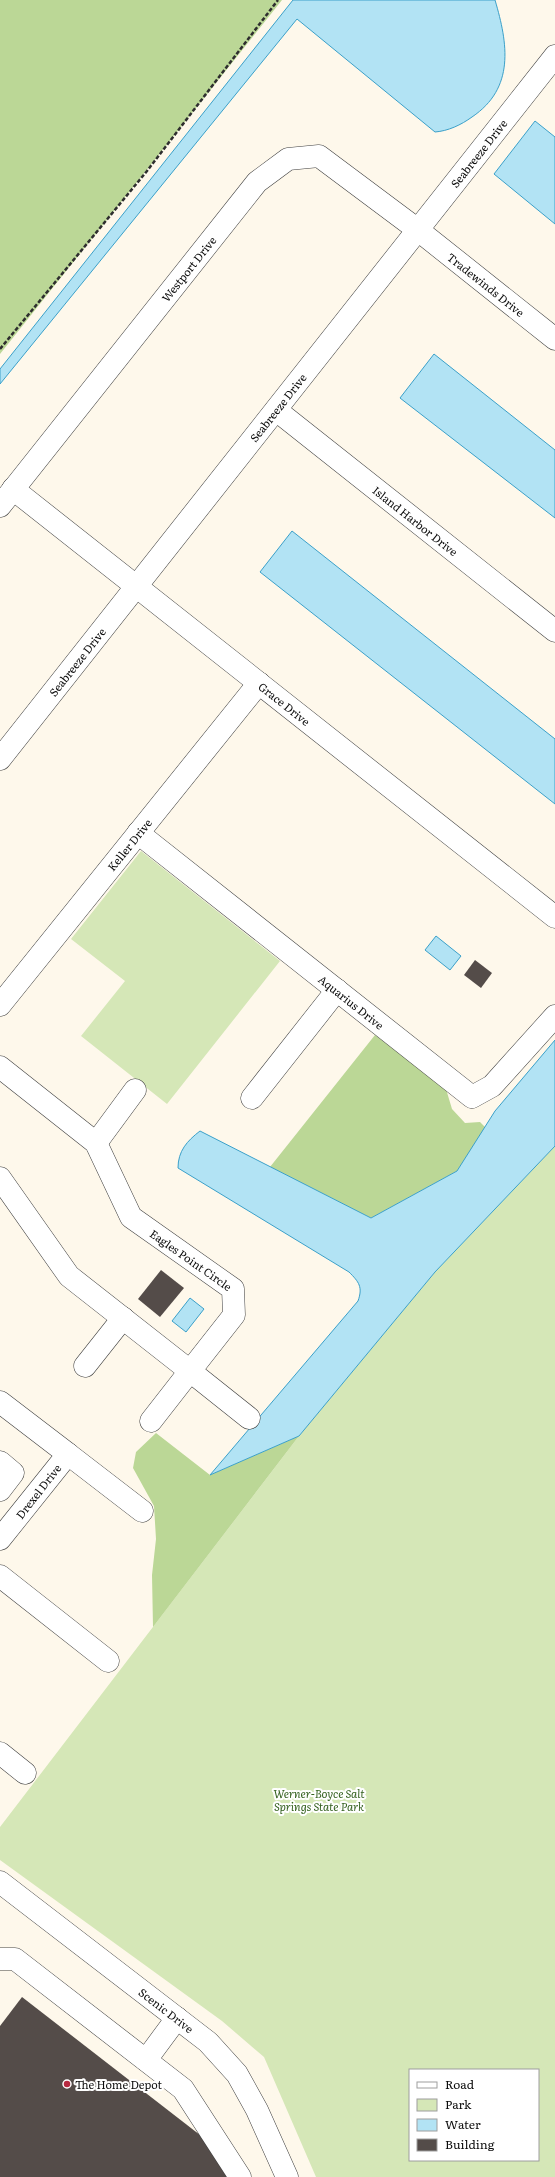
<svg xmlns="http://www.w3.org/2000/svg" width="555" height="2177" font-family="Literata,serif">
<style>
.green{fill:#d5e7b7;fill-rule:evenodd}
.forest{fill:#bbd796}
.water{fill:#b2e3f4;stroke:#3ba0c9}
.building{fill:#544c49}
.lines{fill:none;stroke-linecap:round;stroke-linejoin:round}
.minor-casing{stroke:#3f3f3f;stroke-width:23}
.path{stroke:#2e2e2e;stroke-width:2.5;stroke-dasharray:4 2;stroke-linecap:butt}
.minor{stroke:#fff;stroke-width:22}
.poi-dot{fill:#b72940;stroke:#fff;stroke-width:1.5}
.labels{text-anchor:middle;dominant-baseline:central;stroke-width:4;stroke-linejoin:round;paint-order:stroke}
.street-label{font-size:11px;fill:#0c0c0c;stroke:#fff}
.park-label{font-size:11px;font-style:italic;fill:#34611f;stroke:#fff}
.poi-label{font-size:11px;fill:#0c0c0c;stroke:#fff;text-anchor:start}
</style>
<rect width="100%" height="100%" fill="#fef8eb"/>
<g class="green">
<polygon points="141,851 280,961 167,1104 81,1036 125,981 71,939"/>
<path d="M 555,1146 L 555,2177 L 316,2177 L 264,2057 L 222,2021 L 0,1860 L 0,1827 L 299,1436 L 435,1272 ZM 410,2070 L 538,2070 L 538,2160 L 410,2160 Z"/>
</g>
<g class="forest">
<polygon points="0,0 282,0 0,354"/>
<polygon points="375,1035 446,1089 452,1109 465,1123 480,1122 486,1128 457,1171 371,1218 270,1167"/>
<polygon points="156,1433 210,1475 299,1436 153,1627 152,1575 156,1539 154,1506 133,1468 136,1452"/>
</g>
<g class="water">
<path d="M 293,0 L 495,0 C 508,44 515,88 472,117 C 461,125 448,131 435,132 L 297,19 L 0,384 L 0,369 Z"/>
<polygon points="535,121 555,137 555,224 494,174"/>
<polygon points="434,354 555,450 555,518 400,398"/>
<polygon points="292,531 555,739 555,804 260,572"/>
<polygon points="436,936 461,956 450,970 425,950"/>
<path d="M 555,1040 L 555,1146 L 435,1272 L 299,1436 L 210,1475 L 358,1301 C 363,1287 359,1282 349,1272 L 178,1168 C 178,1151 187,1141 200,1131 L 371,1218 L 457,1171 L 495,1111 Z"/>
<polygon points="190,1298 204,1309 186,1332 172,1321"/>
</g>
<g class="building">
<polygon points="475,960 492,973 481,988 464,975"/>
<polygon points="161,1270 184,1288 160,1317 138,1299"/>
<polygon points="22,1997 209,2142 227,2177 0,2177 0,2026"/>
</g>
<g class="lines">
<g class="minor-casing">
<g id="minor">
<path id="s1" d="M 276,410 L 555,631"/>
<path id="s2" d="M 13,489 L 555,917"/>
<path id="s3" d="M 0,506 L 257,182 L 288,159 L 319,156 L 418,230 L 555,339"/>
<path id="s4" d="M 0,759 L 555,56"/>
<path id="s5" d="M 138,833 L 472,1097 L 492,1086 L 555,1016"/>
<path id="s6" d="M 0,1005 L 259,683"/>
<path id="s7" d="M 0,1067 L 96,1143 L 131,1217 L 233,1289 L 234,1315 L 190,1371 L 69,1276 L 0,1178"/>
<polyline points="252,1098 337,990"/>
<polyline points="96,1143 135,1090"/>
<polyline points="85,1366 123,1318"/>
<polyline points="0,1402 68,1454 0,1539"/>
<polyline points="151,1421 190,1371 249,1418"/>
<polyline points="68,1454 142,1511"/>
<polyline points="0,1462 13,1473 0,1490"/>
<polyline points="0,1576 108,1661"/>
<polyline points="0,1753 25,1773"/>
<path id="s8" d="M 0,1882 L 208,2042 L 237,2074 L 257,2110 L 287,2177"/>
<polyline points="0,1959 15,1959 183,2089 240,2177"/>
<polyline points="146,2060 177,2018"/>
</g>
</g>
<polyline class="path" points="0,349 147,171 278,0"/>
<use href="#minor" class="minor"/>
</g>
<circle class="poi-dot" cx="67" cy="2084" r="4"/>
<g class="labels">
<g class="street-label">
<text stroke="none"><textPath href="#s4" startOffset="772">Seabreeze Drive</textPath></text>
<text stroke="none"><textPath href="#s3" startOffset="303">Westport Drive</textPath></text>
<text stroke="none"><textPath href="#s3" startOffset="694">Tradewinds Drive</textPath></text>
<text stroke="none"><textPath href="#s4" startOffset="448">Seabreeze Drive</textPath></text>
<text stroke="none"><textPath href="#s1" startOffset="178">Island Harbor Drive</textPath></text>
<text stroke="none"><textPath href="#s4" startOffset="124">Seabreeze Drive</textPath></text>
<text stroke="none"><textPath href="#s2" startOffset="346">Grace Drive</textPath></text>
<text stroke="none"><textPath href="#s6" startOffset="206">Keller Drive</textPath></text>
<text stroke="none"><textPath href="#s5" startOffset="272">Aquarius Drive</textPath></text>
<text stroke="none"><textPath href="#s7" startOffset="278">Eagles Point Circle</textPath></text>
<text transform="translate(38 1491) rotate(-52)">Drexel Drive</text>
<text stroke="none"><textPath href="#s8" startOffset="210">Scenic Drive</textPath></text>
</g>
<g class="park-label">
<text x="319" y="1793">Werner-Boyce Salt<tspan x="319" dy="13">Springs State Park</tspan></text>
</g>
<g class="poi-label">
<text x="75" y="2084">The Home Depot</text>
</g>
</g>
<rect x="409" y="2069" width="130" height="92" fill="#ffffff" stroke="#9e9e9e"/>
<rect x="417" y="2082" width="20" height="6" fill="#ffffff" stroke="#9e9e9e"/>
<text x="445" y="2089" font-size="12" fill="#0c0c0c">Road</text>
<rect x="417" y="2099" width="20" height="12" fill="#d5e7b7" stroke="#9e9e9e"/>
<text x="445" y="2109" font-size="12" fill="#0c0c0c">Park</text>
<rect x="417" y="2119" width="20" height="12" fill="#b2e3f4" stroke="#9e9e9e"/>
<text x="445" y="2129" font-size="12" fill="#0c0c0c">Water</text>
<rect x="417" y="2139" width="20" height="12" fill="#544c49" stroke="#9e9e9e"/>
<text x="445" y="2149" font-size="12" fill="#0c0c0c">Building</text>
</svg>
